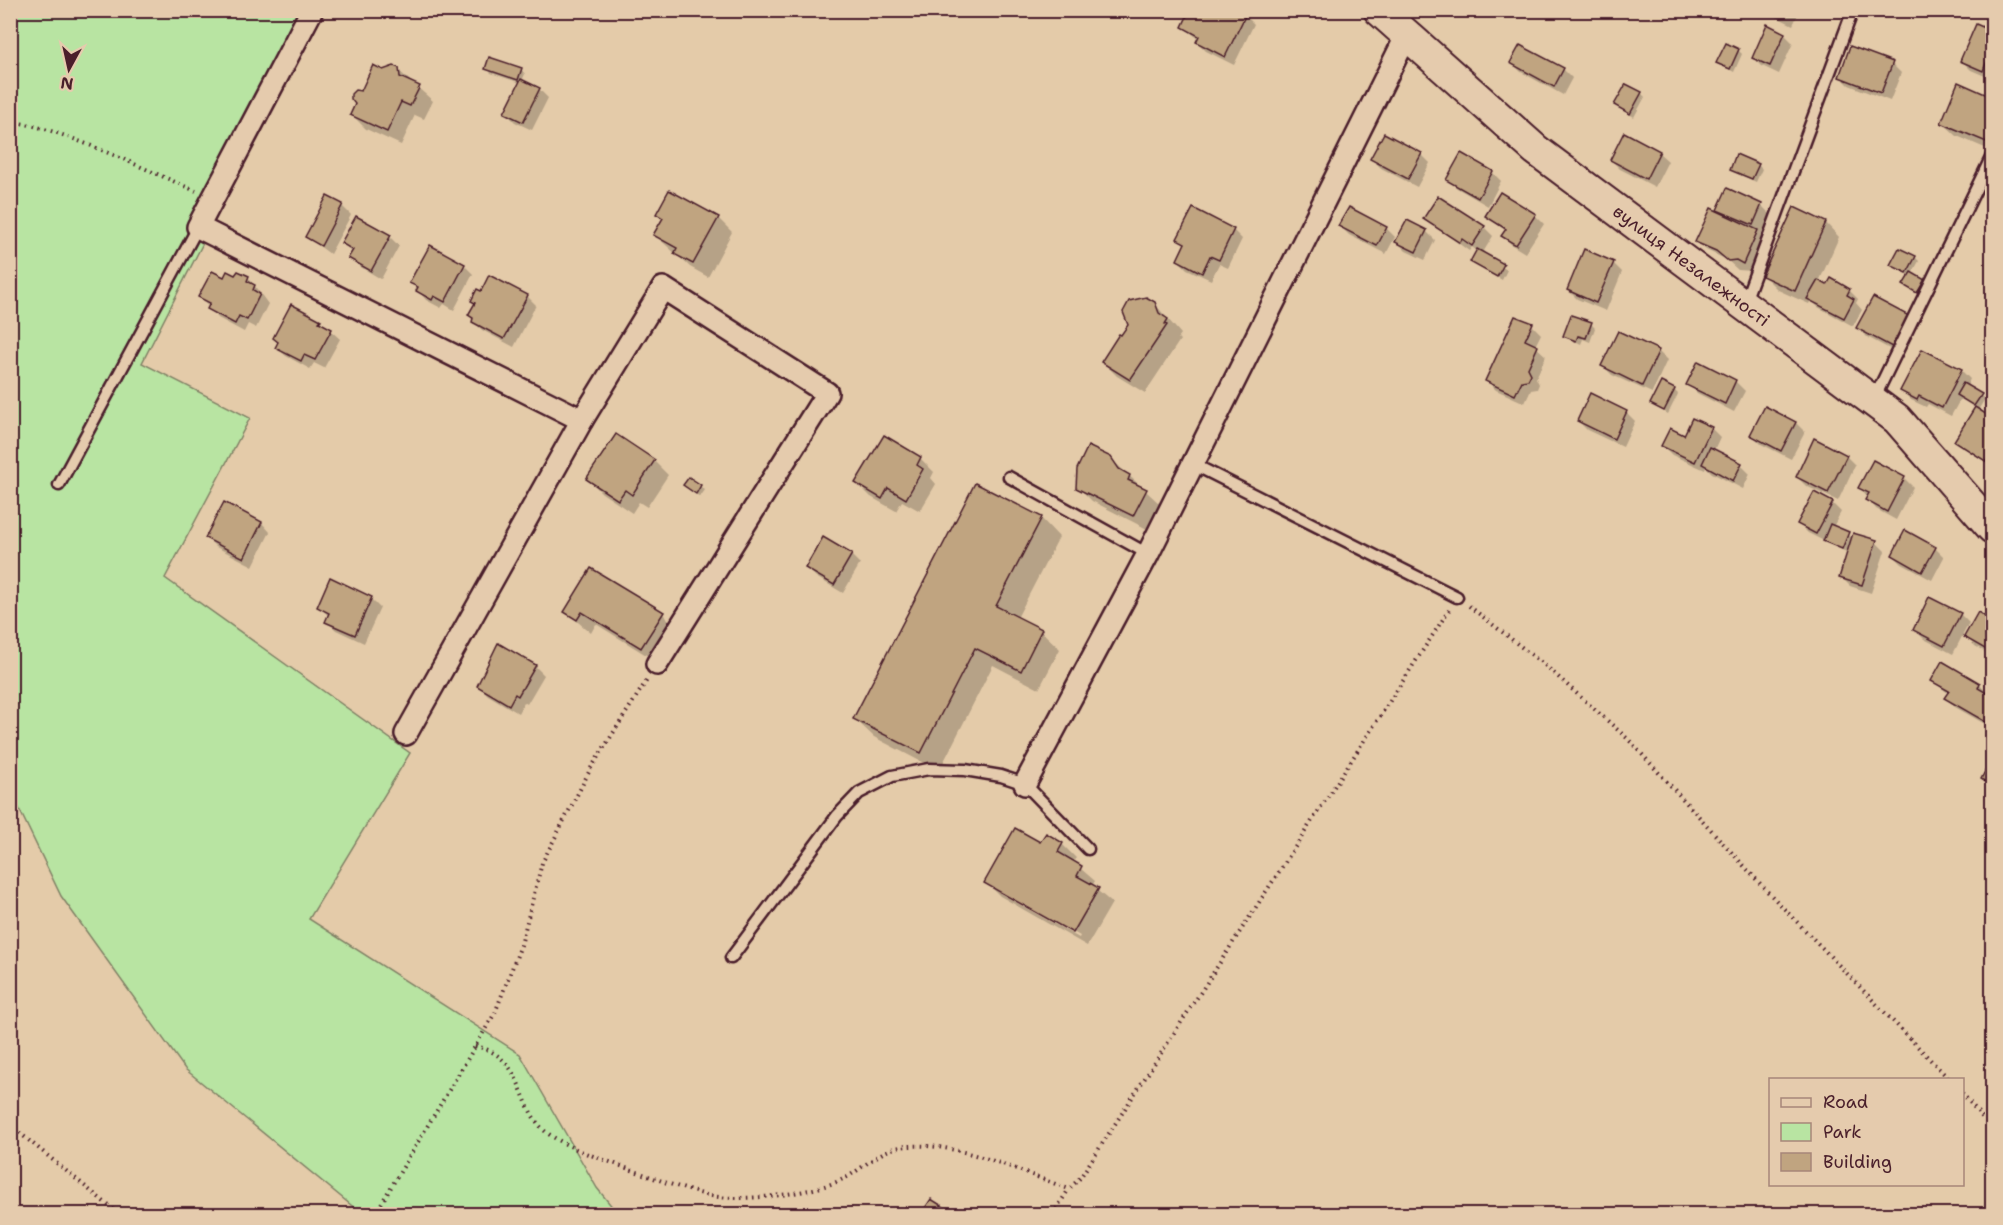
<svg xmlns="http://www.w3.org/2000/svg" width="2003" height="1225" font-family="'Shantell Sans',sans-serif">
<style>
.green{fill:#b8e4a2;stroke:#818266;stroke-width:1.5}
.shadow{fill:#0003;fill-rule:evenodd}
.building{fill:#c0a480;stroke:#4a1f2b;stroke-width:1.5}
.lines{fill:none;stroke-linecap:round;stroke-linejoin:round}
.lane-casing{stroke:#4a1f2b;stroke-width:15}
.street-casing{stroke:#4a1f2b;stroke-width:26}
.secondary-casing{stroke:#4a1f2b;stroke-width:34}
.path{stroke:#4a1f2b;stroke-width:4;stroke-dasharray:1.5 4.5;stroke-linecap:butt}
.lane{stroke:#e5cbad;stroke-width:10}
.street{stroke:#e5cbad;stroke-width:21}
.secondary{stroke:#e5cbad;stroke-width:30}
.labels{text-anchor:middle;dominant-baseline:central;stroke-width:4.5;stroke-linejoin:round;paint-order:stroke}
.street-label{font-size:18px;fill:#4a1f2b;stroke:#e5cbad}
</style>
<rect width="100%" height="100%" fill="#e4cba9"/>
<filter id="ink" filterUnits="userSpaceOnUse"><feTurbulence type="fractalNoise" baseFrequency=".0167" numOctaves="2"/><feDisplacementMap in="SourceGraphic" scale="12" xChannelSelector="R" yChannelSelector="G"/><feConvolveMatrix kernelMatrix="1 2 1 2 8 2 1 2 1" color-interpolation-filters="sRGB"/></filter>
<g filter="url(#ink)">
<polygon class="green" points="11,11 321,11 142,363 250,418 165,578 410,753 309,919 520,1054 597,1188 618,1214 362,1214 185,1069 61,896 11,792"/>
<g class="shadow">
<polygon points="1762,10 1800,10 1793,25"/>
<polygon points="1245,15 1254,24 1234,65 1206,51 1197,42 1199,39 1183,27"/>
<polygon points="1977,26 1992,33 1992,79 1971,70 1962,61"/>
<polygon points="1784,34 1793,43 1779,74 1762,66 1753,57"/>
<polygon points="1738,50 1742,54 1734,72 1718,63"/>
<polygon points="1512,63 1563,69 1572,78 1563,95 1521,72"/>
<polygon points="1892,64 1901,73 1890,101 1849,85 1840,76"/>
<polygon points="487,68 521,69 525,74 522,81 539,89 548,98 532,130 515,122 506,113 521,83 491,73"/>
<polygon points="398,70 433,101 424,119 415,115 401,145 366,129 352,115 362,92 383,71"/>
<polygon points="1959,84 1992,98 1992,151 1957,136 1943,123"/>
<polygon points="1641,93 1645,97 1634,117 1616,105"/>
<polygon points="1625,134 1659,153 1668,161 1655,187 1620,169 1611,160"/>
<polygon points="1421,154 1430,163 1417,187 1381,168 1372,159"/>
<polygon points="1758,165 1762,169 1756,182 1731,170"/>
<polygon points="1492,172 1501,181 1488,206 1457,188 1448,180"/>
<polygon points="1439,198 1484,227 1493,236 1482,254 1507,270 1502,280 1472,262 1477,251 1472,247 1469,251 1425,219"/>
<polygon points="1761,205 1770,214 1761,235 1766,241 1752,271 1738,270 1727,260 1706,250 1697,241 1726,217 1719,209"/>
<polygon points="342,206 351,215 330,254 307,237"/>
<polygon points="1794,209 1826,223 1839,237 1819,282 1828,287 1849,290 1858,299 1856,303 1862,310 1853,326 1818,307 1811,300 1809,304 1778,290 1764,276"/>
<polygon points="657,213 718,218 732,232 708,277 690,267 655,235 663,219"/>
<polygon points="1535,215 1544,224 1525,253 1512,245 1503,236 1506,231 1487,216"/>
<polygon points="357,218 390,237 399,246 381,279 359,266 350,258 353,253 343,243"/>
<polygon points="1340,226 1386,228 1395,237 1386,254 1349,235"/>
<polygon points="1233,230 1242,239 1228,268 1219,264 1211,280 1187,269 1178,260 1186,245 1179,239"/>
<polygon points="1426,231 1435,240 1425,260 1406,251 1397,242"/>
<polygon points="431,247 464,265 473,274 454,310 444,304 441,308 426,300 411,282"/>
<polygon points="1915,257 1919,261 1912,274 1928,285 1922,296 1905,285 1910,275 1892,265"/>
<polygon points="1613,263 1622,272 1606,311 1577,299 1568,290"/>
<polygon points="236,277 248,277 268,304 256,328 248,324 244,332 218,318 200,296 225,279"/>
<polygon points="482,293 527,296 536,305 514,347 482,330 473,321 470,315"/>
<polygon points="1154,303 1181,334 1178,338 1180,340 1145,393 1117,376 1103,362"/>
<polygon points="1908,317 1917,326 1901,355 1867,337 1858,328"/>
<polygon points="320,321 340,339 324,368 314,363 310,369 286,356 277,348"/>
<polygon points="1591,324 1595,328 1590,342 1583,339 1581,344 1565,336"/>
<polygon points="1532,325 1541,334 1535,346 1546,356 1536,378 1539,384 1537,389 1531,390 1525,403 1496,390 1487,381"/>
<polygon points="1658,351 1667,360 1652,393 1612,375 1603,366"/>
<polygon points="1699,363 1736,382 1745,391 1734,412 1697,393 1688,384"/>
<polygon points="1961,370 1970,379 1967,386 1985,399 1978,410 1992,419 1992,467 1956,440 1977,407 1961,398 1951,416 1928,404 1926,407 1911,400 1902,391"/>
<polygon points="1674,390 1678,394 1668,414 1652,404"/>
<polygon points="1766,408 1796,423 1805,432 1791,459 1761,444 1752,435"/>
<polygon points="1626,412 1635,421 1623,447 1587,430 1578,421"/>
<polygon points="1711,428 1720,437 1714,450 1741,465 1750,474 1743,489 1712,473 1706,467 1705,470 1672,455 1663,446"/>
<polygon points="1846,456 1855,465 1838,501 1806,486 1797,477"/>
<polygon points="920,458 934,472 931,478 936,484 920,511 902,501 896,511 871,497 857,483"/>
<polygon points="1110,458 1160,504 1147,529 1092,501 1078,487"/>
<polygon points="654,461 668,475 647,507 639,502 632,513 602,493 588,479"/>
<polygon points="1904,478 1913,487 1896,520 1876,509 1860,488"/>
<polygon points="690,479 705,490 700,497 689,489"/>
<polygon points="1832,503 1841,512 1833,527 1853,538 1876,542 1885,551 1871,593 1850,586 1841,577 1848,553 1808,533 1799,524"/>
<polygon points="224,504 262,523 270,532 253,566 216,547 207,538"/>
<polygon points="1041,518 1059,537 1017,618 1041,631 1060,649 1039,689 993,665 939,771 874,737 855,719"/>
<polygon points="1935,548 1944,557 1932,580 1902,564 1893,555"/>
<polygon points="851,555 860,564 843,593 816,577 807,568"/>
<polygon points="592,570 663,614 676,627 656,661 596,624 591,633 566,612"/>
<polygon points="371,599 380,608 364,643 336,630 327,621 329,616 318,606"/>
<polygon points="1960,614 1969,623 1953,654 1924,639 1915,630"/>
<polygon points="1979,615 1992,622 1992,656 1975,646 1966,637"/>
<polygon points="1942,663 1980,684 1992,698 1992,728 1955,707 1946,698 1949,694 1933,681"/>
<polygon points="535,666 544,675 527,704 524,702 518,713 488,695 479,686"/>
<path d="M 1041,844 L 1062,844 L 1076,858 L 1073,862 L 1095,881 L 1092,886 L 1112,903 L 1087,946 L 1000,896 L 986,882 ZM 1000,890 L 1080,936 L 1079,938 L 1000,893 Z"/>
</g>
<g class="building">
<polygon points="1190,10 1239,10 1246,14 1225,57 1196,42 1199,36 1182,27"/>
<polygon points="1767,24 1785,33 1770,66 1752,58"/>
<polygon points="1976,24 1992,31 1992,48 1983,71 1960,61"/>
<polygon points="1726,43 1739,49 1730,69 1716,63"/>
<polygon points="1520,45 1564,68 1554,87 1510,63"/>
<polygon points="1850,46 1893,62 1881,93 1839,77"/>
<polygon points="489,57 522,68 518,80 485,69"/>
<polygon points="373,65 383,70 394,66 399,68 400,77 420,86 410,106 401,102 387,132 350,115 355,104 351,99 351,94 355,90 361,91"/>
<polygon points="521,79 540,88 523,122 504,113"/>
<polygon points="1958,82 1992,97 1992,135 1989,143 1941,123"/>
<polygon points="1626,84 1642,92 1630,114 1614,105"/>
<polygon points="1624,132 1660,151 1646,179 1610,160"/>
<polygon points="1384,133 1422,153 1408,179 1370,159"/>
<polygon points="1461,153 1493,171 1478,198 1446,180"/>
<polygon points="1736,154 1759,164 1752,179 1730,170"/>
<polygon points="1727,188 1762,204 1753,225 1717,210"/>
<polygon points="669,190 719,217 693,264 674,254 677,248 653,235 663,218 656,214"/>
<polygon points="1500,192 1536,214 1516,245 1501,236 1506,229 1485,216"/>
<polygon points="327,196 343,204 321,246 305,237"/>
<polygon points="1438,196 1485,226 1472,246 1462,239 1460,243 1423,219"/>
<polygon points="1349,207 1387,227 1377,246 1338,226"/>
<polygon points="1794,207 1826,222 1795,291 1762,276"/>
<polygon points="1193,208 1234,229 1219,260 1210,256 1202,273 1177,260 1185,243 1177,239"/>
<polygon points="1711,208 1758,230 1743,264 1736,260 1728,261 1716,251 1695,242"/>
<polygon points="356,216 391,235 371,271 348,258 353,250 341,243"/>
<polygon points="1407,220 1427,230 1416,252 1395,242"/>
<polygon points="430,245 465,264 445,302 434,296 432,300 416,291 418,287 409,283"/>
<polygon points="1899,248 1916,256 1907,273 1890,265"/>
<polygon points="1477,249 1504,264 1497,277 1470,262"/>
<polygon points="1584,249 1614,262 1596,303 1567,290"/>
<polygon points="212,271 224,277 227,271 235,275 238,271 249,276 247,281 255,285 253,290 260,294 247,320 239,316 235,324 207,309 210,303 198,297"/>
<polygon points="1911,272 1925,280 1917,293 1903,285"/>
<polygon points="489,275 528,295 504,339 472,322 473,318 468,315 475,303 471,301 477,289 481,291"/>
<polygon points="1831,278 1850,289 1847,295 1854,299 1844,318 1807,299 1818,280 1827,285"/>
<polygon points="1146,297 1155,302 1159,313 1168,319 1165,324 1167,325 1130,380 1101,362 1119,334 1121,335 1128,325 1123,312 1129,301"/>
<polygon points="1873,297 1909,316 1892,347 1856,328"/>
<polygon points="291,304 321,320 319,322 332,329 315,360 304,355 301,361 275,348 278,342 273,338"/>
<polygon points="1571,315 1592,322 1586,338 1578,336 1576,341 1563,336"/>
<polygon points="1515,316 1533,323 1525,340 1538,346 1528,368 1531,374 1528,380 1522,381 1515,395 1485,381"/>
<polygon points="1618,331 1659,350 1642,386 1601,366"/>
<polygon points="1922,349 1962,369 1942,408 1919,396 1917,400 1900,391"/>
<polygon points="1698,361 1736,380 1725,404 1686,385"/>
<polygon points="1661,382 1675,389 1664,411 1650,404"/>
<polygon points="1963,383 1982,394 1974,406 1956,395"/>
<polygon points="1590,393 1627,411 1614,439 1577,421"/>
<polygon points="1765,406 1796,422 1781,451 1750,435"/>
<polygon points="1975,407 1992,418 1992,453 1987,462 1954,441"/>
<polygon points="1692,418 1712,427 1695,462 1661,446 1670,428 1684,435"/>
<polygon points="616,434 655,460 632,495 625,490 618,500 586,479"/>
<polygon points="884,435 921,457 917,465 923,469 906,499 888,488 882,499 855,483"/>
<polygon points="1814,438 1847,455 1828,493 1796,477"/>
<polygon points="1088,446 1111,457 1119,469 1130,475 1128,480 1147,489 1133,516 1076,488 1077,469"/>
<polygon points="1710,447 1742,463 1733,481 1702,464"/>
<polygon points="1873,460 1905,477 1887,512 1865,500 1869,493 1858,488"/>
<polygon points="689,477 701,485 696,494 683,485"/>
<polygon points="975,483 1042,517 996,606 1042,629 1021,671 975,648 921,753 853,719"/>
<polygon points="1814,492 1833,502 1816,534 1797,524"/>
<polygon points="224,502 262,522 244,558 205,538"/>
<polygon points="1830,524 1849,532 1842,549 1823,541"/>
<polygon points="1905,530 1936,547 1922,572 1892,555"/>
<polygon points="1853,533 1877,540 1862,585 1839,578"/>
<polygon points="823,537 852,554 834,585 805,568"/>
<polygon points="591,568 664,612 641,648 582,612 577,620 564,612"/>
<polygon points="330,577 372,597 355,635 325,622 329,613 317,607"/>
<polygon points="1929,597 1961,613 1944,646 1913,630"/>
<polygon points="1978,612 1992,621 1992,653 1964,637"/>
<polygon points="498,643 536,665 518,696 515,694 509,705 477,686"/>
<polygon points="1942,661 1980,683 1978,688 1992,696 1991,725 1944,698 1949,691 1931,681"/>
<polygon points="1990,762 1992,763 1992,786 1981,779"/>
<polygon points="1015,828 1040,842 1046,833 1063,843 1058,852 1082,866 1077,876 1099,888 1073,933 984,883"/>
<polygon points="931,1199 955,1214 921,1214"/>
</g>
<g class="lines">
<g class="lane-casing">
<g id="lane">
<polyline points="1745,301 1853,10"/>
<polyline points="1873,401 1992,156"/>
<polyline points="1193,464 1457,597"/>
<polyline points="1009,477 1148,554"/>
<polyline points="59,485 198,227"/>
<polyline points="731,958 837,816 859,793 892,776 929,769 965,770 1001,776 1025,784 1088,849"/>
</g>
</g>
<g class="street-casing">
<g id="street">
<polyline points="312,10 198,227 582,420"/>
<polyline points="406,734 582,420 663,288 827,393 657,664"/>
<polyline points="1025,784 1148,554 1407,35"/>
</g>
</g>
<g class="secondary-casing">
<g id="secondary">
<path id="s1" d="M 1379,10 L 1536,150 L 1897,419 L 1992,528"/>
</g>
</g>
<g class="path">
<path d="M 10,123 C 39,118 162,177 196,191"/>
<polyline points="1469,606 1547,667 1628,739 1766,890 1950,1080"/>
<path d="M 475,1046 C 528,1057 515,1111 550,1135 C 574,1151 603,1159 629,1169 C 655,1178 680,1189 707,1195 C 739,1203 811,1194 841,1180 C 860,1172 878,1150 900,1147 C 954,1139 1018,1171 1069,1189 L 1080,1178 L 1449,610"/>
<polyline points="1962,1093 1992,1129"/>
<polyline points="10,1125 119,1214"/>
<polyline points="375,1214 495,1013 521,945 542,863 591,768 647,680"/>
<polyline points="1053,1214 1069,1189"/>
</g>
<use href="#lane" class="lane"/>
<use href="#street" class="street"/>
<use href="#secondary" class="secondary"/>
</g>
</g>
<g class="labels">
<g class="street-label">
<text stroke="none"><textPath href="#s1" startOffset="404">вулиця Незалежності</textPath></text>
</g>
</g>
<rect width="2003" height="1225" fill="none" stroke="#e5cbad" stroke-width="36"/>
<rect x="18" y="18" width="1967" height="1189" fill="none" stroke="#4a1f2b" stroke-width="2" filter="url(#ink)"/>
<rect x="1769" y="1078" width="195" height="108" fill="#e5cbad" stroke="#a78679" stroke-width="1.5"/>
<rect x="1781" y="1098" width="30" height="9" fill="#e5cbad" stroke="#a78679" stroke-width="1.5"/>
<text x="1823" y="1108" font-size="18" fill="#4a1f2b">Road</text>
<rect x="1781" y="1123" width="30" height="18" fill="#b8e4a2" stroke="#a78679" stroke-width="1.5"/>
<text x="1823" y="1138" font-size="18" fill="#4a1f2b">Park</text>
<rect x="1781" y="1153" width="30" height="18" fill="#c0a480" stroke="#a78679" stroke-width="1.5"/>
<text x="1823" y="1168" font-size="18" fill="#4a1f2b">Building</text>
<g transform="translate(69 69) rotate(188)" stroke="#e5cbad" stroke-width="4.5" paint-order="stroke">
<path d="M0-4.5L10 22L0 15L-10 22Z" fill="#4a1f2b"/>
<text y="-9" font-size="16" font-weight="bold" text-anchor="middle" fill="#4a1f2b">N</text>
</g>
</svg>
